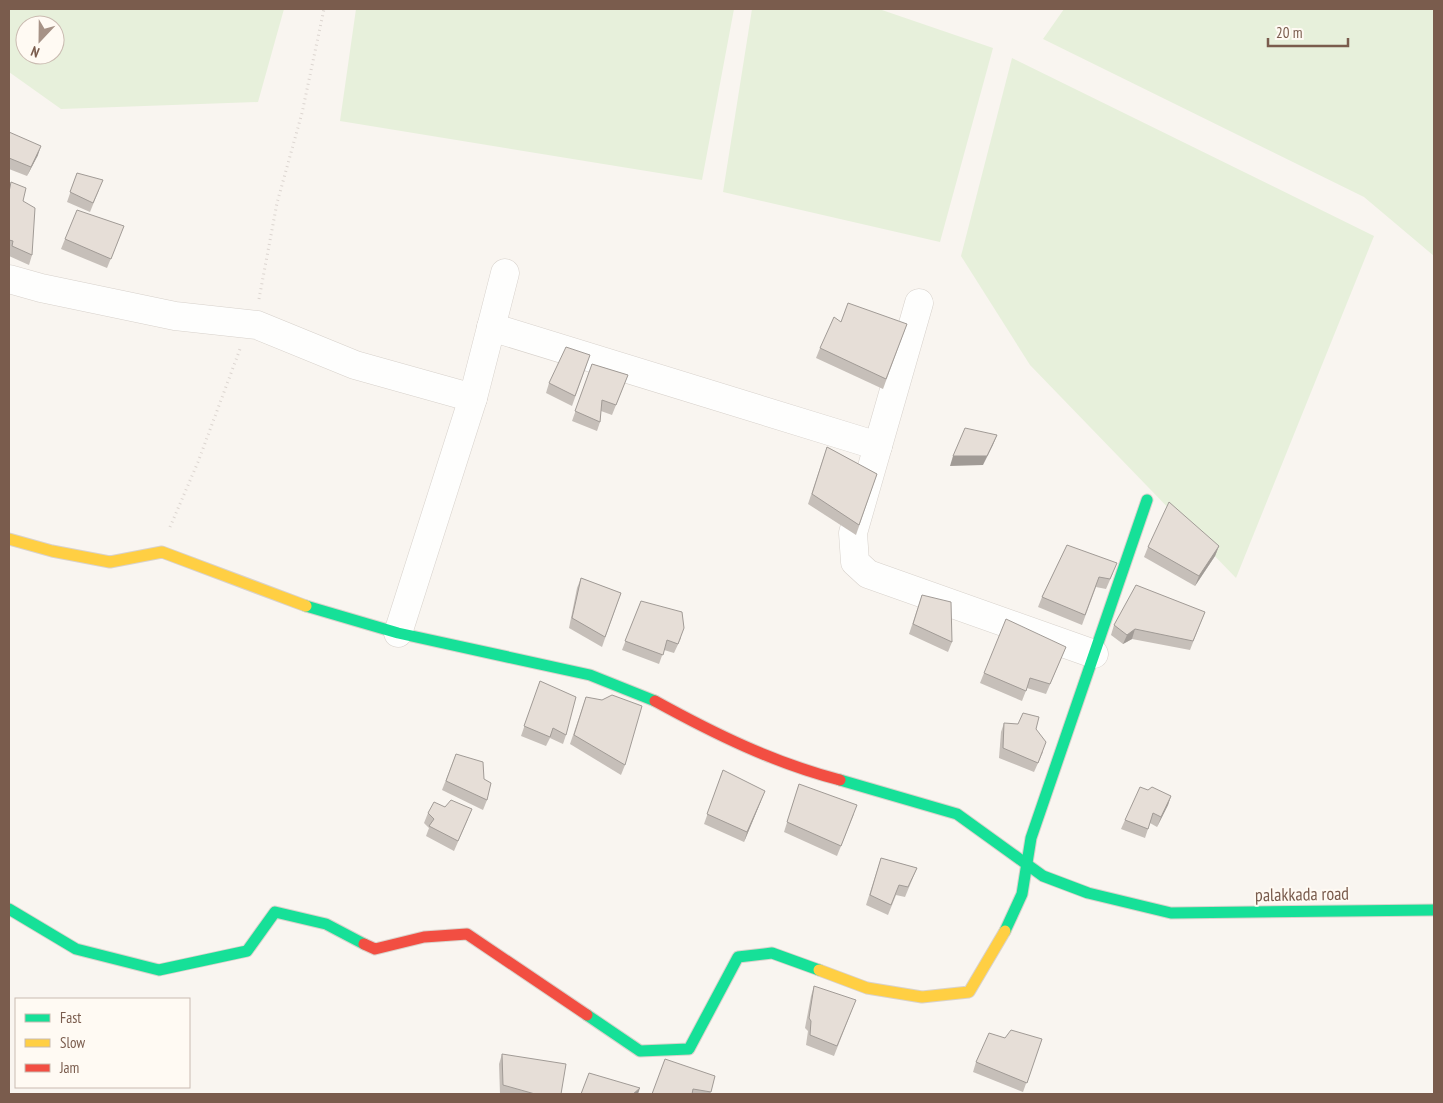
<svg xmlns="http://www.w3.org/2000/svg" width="1443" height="1103" font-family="'PT Sans Narrow',sans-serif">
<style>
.green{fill:#e7f0db;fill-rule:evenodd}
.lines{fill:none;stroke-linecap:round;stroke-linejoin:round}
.street-casing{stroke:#d7d1cb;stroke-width:29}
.fast-casing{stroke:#d9d2cb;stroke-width:13}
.slow-casing{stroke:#d9d2cb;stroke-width:13}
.jam-casing{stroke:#d9d2cb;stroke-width:13}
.path{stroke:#dcd5d0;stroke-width:3;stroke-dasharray:1 4;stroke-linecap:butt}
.street{stroke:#fefefd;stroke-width:28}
.fast{stroke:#16e098;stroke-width:11}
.slow{stroke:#ffcf43;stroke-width:11}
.jam{stroke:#f24e42;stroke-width:11}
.wall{fill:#c6bfb9}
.shaded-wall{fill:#a19b96}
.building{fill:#e6ded7;stroke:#a19b96}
.labels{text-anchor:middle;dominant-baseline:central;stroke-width:4;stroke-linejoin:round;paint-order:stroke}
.street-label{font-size:18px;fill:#7a5c4d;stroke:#fffaf3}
</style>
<rect width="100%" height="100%" fill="#f9f5f0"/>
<g class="green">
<path d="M 9,9 L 284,9 L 258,102 L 61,109 L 9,72 ZM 25,25 L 55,25 L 55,55 L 25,55 Z"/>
<polygon points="356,9 734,9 702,180 340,121"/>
<polygon points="752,9 879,9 993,48 940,242 723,192"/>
<polygon points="1064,9 1434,9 1434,256 1364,197 1043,39"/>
<polygon points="1012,58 1374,236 1236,578 1030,365 961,256"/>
</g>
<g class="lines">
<g class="street-casing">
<g id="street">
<polyline points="9,279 41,288 175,316 257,325 355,365 473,398 505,273"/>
<polyline points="919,303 853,533 855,562 868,574 1094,654"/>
<polyline points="491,327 878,446"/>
<polyline points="398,633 473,398"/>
</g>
</g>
<g class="fast-casing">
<g id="fast">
<polyline points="306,606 398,633 590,675 655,701"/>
<polyline points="840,780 957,814 1043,876 1088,893 1171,913 1434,910"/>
<polyline points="9,909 76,949 159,970 247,951 275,912 326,924 364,944"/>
<polyline points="1005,931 1022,894 1031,838 1147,500"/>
<polyline points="587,1015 640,1051 689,1049 738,957 772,953 819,970"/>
</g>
</g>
<g class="slow-casing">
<g id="slow">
<polyline points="9,539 52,551 110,562 162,552 306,606"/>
<polyline points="819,970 867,988 922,997 969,992 1005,931"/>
</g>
</g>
<g class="jam-casing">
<g id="jam">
<path d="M 655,701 C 715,734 774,763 840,780"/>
<polyline points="364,944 375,949 424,937 467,934 587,1015"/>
</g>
</g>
<g class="path">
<polyline points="259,299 277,203 302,113 324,9"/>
<polyline points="170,527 198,462 240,349"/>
</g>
<use href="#street" class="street"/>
<use href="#fast" class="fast"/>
<use href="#slow" class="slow"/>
<use href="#jam" class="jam"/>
</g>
<g class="wall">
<polygon points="9,132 38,155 27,176 9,169"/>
<polygon points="77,173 99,190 90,212 67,202"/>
<polygon points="11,182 23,201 32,255 29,265 9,256 10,251 9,251 9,189"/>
<polygon points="120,236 107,268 61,249 65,239"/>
<polygon points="841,322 907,324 883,389 816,358 820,348"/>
<polygon points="590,355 572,406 546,393 549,383"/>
<polygon points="592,364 628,375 612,415 601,411 600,422 597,431 572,421"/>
<polygon points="827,447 877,474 856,535 808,504"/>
<polygon points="1067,545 1113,573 1106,589 1096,587 1082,625 1038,607 1042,597"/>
<polygon points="1219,546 1215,556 1195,586 1144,557 1148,547"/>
<polygon points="581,578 621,593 602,647 569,628 577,588"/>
<polygon points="922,595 952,642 948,652 909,634"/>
<polygon points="641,601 681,638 674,653 664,650 659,664 622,650"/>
<polygon points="1205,612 1190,650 1132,639 1123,644 1111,635 1114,625"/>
<polygon points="1066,647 1046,694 1027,688 1022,701 980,683 984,673"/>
<polygon points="540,681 566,735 563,744 550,738 546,746 521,736"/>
<polygon points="586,697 625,765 621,775 570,744"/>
<polygon points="1004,723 1043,752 1034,772 999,758 1001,732"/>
<polygon points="456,754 487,800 483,810 442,790"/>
<polygon points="723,770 761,801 744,842 704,824"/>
<polygon points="799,784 854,814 837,856 784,832"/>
<polygon points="1171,796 1168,805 1157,827 1150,823 1145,838 1121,829 1125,820"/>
<polygon points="428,813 468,819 454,851 426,836 429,828 424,823"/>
<polygon points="881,858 917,868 905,897 896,895 888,915 866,905"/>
<polygon points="814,986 852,1010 834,1056 806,1045 808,1031 805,1028 811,996"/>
<polygon points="1005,1038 1042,1039 1023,1092 973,1072 976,1062"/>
<polygon points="502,1054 561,1094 500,1094 499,1064"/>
<polygon points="715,1076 710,1094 652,1094"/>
</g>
<g class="shaded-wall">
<polygon points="41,146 38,155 27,176 31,167"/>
<polygon points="997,435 993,445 983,465 950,466 953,456"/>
<polygon points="1219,546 1215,556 1195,586 1199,576"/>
<polygon points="1135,629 1132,639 1123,644 1127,635"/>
<polygon points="765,791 761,801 744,842 747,832"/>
<polygon points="1171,796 1168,805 1157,827 1161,817"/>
<polygon points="640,1088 638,1094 633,1094"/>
</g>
<g class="building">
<polygon points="9,132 41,146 31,167 9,158"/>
<polygon points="77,173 103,180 93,203 70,192"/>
<polygon points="11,182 26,188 23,201 35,208 32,255 12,246 13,241 9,240 9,192"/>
<polygon points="77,210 124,226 111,259 65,239"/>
<polygon points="848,303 907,324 886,379 820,348 834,317 841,322"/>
<polygon points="566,347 590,355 575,396 549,383"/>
<polygon points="592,364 628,375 616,405 602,400 600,422 575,411"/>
<polygon points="965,428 997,435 987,456 953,456"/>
<polygon points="827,447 877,474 859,525 812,494"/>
<polygon points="1169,502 1219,546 1199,576 1148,547"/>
<polygon points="1067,545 1117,563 1110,579 1099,577 1085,615 1042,597"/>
<polygon points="581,578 621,593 605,637 572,618"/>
<polygon points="1136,585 1205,612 1193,641 1135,629 1127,635 1114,625"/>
<polygon points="922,595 951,602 952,642 913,624"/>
<polygon points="641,601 682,612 684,628 678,644 667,640 663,655 625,641"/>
<polygon points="1006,619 1066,647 1050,684 1030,678 1026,691 984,673"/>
<polygon points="540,681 576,697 566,735 553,728 550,737 524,726"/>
<polygon points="612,695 642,706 625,765 574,735 586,697 602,700"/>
<polygon points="1023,713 1039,717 1036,729 1046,742 1038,763 1003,748 1004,723 1018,724"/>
<polygon points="456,754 483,762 484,779 491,783 487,800 446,781"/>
<polygon points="723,770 765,791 747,832 707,814"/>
<polygon points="799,784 857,805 841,846 787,822"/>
<polygon points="1140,787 1148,790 1152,787 1171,796 1161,817 1153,813 1148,829 1125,820"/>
<polygon points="451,800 472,809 458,841 429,826 434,819 428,813 434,802 445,807"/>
<polygon points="881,858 917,868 908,887 899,885 891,905 870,895"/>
<polygon points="814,986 856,1000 837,1046 810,1035 811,1021 809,1018"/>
<polygon points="1011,1030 1042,1039 1027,1083 976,1062 989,1033 1005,1038"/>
<polygon points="502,1054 566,1064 561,1094 535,1094 503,1085"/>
<polygon points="665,1059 715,1076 711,1092 693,1089 692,1094 652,1094"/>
<polygon points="589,1073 640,1088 633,1094 581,1094"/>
</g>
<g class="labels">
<g class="street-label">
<text transform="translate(1302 894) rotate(-1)">palakkada road</text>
</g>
</g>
<rect width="1443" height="1103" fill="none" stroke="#7a5c4d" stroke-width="20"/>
<rect x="15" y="998" width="175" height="90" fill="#fffaf3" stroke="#cabbb1"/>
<rect x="25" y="1014" width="25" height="8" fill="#16e098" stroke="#cabbb1"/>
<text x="60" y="1023" font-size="15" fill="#7a5c4d">Fast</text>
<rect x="25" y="1039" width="25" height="8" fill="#ffcf43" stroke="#cabbb1"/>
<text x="60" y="1048" font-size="15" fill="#7a5c4d">Slow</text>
<rect x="25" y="1064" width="25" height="8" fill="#f24e42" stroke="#cabbb1"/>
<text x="60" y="1073" font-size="15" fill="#7a5c4d">Jam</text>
<g transform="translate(40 40) rotate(202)"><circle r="24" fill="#fffaf3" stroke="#cabbb1"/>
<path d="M0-4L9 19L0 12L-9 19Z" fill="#a69286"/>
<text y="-8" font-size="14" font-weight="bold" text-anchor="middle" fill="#7a5c4d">N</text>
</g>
<path d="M1268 38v8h80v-8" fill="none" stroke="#7a5c4d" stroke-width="2.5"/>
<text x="1276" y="38" font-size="15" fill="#7a5c4d" stroke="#fffaf3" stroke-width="4" paint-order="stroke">20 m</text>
</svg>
